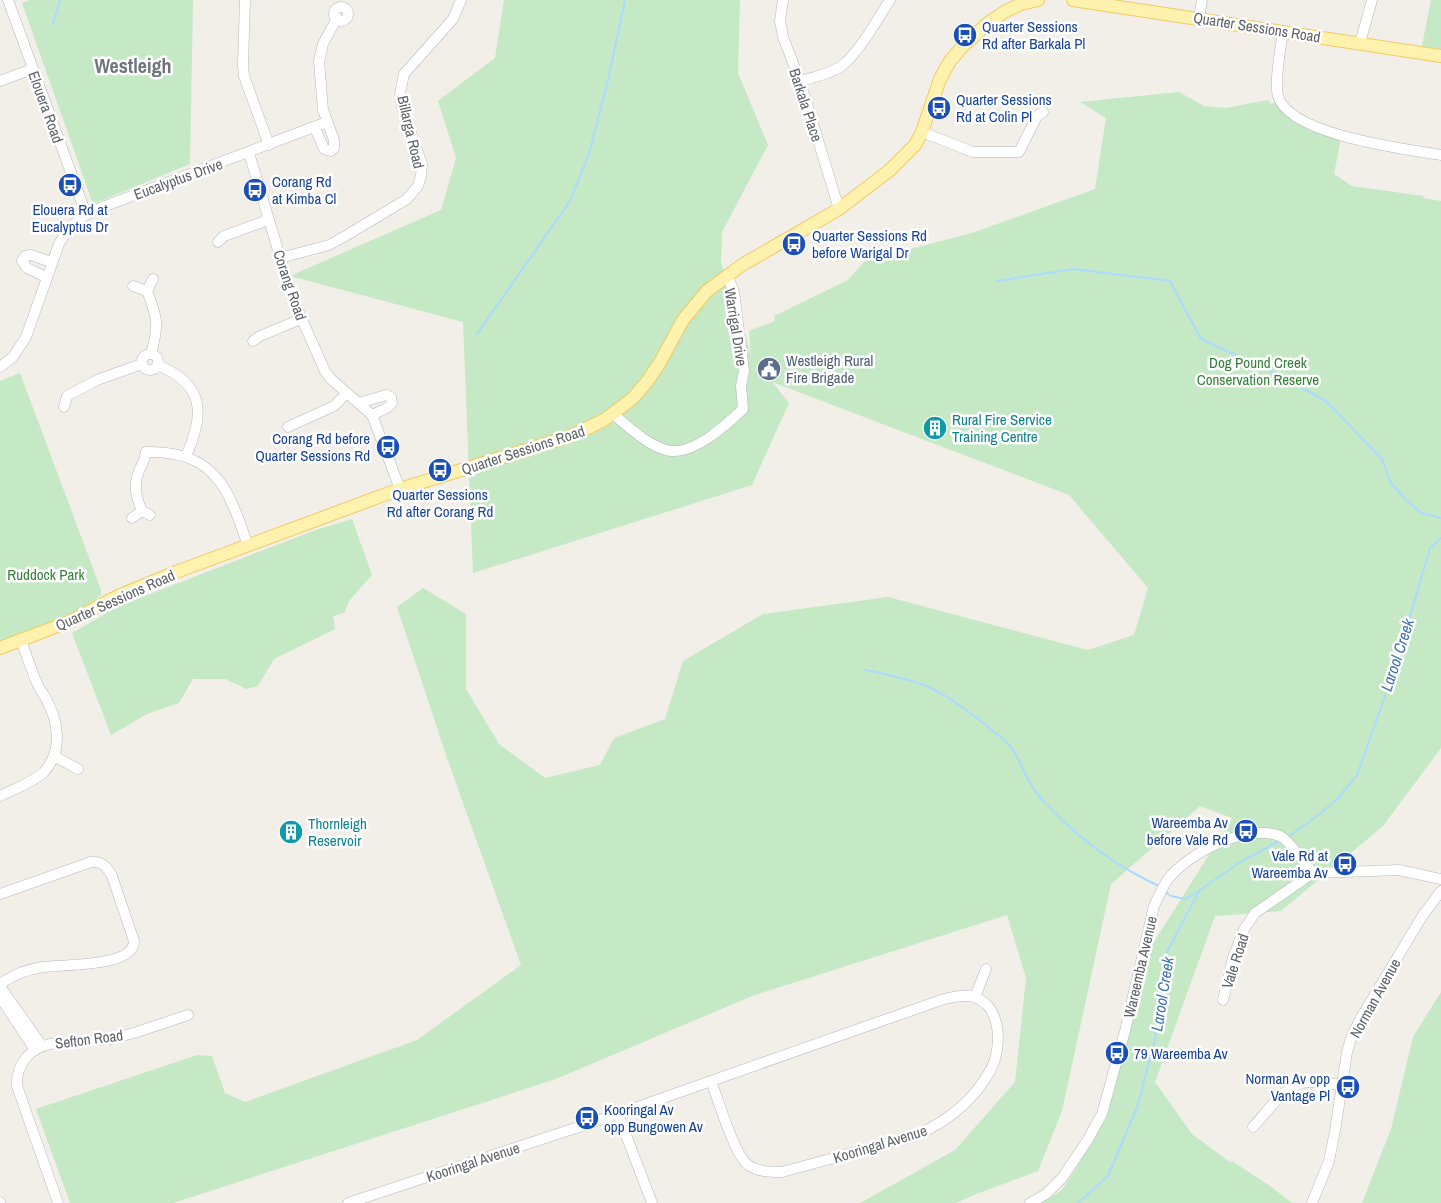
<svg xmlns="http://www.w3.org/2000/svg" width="1441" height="1203" font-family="'Archivo Narrow',sans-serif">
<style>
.green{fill:#c5e8c5}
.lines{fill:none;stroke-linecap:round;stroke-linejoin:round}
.stream{stroke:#aadaff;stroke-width:2}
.minor-casing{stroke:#b5b8bc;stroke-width:11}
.major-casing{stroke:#f2c960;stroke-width:14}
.minor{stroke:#fff;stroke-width:10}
.major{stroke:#fff2af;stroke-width:12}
.labels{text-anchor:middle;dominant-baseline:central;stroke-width:5;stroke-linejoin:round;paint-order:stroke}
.transit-label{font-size:15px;fill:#164399;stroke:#fff;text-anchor:start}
.street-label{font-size:15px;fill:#5f6368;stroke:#fff}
.service-label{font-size:15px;fill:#4e5e75;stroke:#fff;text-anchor:start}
.park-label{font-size:15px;fill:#348238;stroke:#fff}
.culture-label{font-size:15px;fill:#0d838f;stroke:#fff;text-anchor:start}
.water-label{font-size:16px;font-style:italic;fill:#4174aa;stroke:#fff}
.district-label{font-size:20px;font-weight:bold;fill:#70757a;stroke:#fff}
</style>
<rect width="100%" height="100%" fill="#f1efe8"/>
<g class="green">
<polygon points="30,0 193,0 190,164 93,204 22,3"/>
<polygon points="504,0 740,0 738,73 768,145 722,232 721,264 725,272 732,277 751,358 749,331 775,321 774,316 848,280 865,261 972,233 1095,189 1106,118 1080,102 1179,92 1204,106 1226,108 1268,100 1271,104 1278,101 1341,138 1334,174 1352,186 1423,196 1423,198 1441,201 1441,748 1383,826 1281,911 1215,916 1155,1082 1192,1134 1231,1163 1232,1161 1270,1186 1292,1203 1041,1203 1062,1190 1089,1147 1137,969 1232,818 1200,806 1111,884 1062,1111 1038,1171 976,1194 956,1203 860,1203 955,1150 1015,1082 1026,978 1007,915 752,996 556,1079 173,1203 70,1203 36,1109 197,1055 212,1056 225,1093 245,1102 417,1040 521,965 447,758 397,607 423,588 466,614 466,689 499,744 545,778 600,765 614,738 665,719 683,661 763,614 888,597 1088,650 1134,635 1148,588 1069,495 772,382 789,403 752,485 473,573 463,322 290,276 441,210 456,158 438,101 495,58"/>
<polygon points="1431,0 1441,0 1441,50 1422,46"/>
<polygon points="20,373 101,590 101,595 73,615 0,641 0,381"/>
<polygon points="352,519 372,575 349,601 344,613 333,616 335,629 274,659 258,686 247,689 225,679 193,679 179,703 147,714 111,735 72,633 119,606 313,531"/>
<polygon points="1441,992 1441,1203 1362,1203 1391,1129 1413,1037"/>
</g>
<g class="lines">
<g class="stream">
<polyline points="53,24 60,0"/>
<polyline points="997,281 1073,269 1170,281 1201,339 1279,375 1326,401 1382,459 1391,483 1404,498 1421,513 1441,518"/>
<polyline points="477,334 570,201 589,154 609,76 625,0"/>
<path d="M 865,670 C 884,674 905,678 924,685 C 947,694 986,724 1005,741 C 1019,753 1022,771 1032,786 C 1038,797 1048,806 1057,815 C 1087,845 1120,868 1159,886"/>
<polyline points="1288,837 1321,813 1338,798 1357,775 1394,671 1430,548 1441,538"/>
<polyline points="1164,891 1171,896 1185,899 1197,892"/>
<polyline points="1078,1203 1108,1176 1138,1105 1155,1039 1166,954 1199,891 1240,862 1279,841"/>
</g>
<g class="minor-casing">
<g id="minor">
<polyline points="8,0 86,214"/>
<polyline points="245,0 243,65 244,76 269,145"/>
<polyline points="783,0 780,21 783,37 800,81 839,209"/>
<circle cx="341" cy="14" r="7"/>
<polyline points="1199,18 1202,0"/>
<path d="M 1283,31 C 1281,47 1274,82 1278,96 C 1289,135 1405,149 1441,155"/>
<polyline points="1360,43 1372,0"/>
<polyline points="0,81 32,69"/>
<path d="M 800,81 C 813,77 828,75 840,67 C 858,55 878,18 890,0"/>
<polyline points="315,128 324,149 331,151 334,148 334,140 323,110 319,61 323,44 337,18"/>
<polyline points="922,132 973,152 1019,152 1037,116 1043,112"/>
<polyline points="249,153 292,297 325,371 331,379 372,415 400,489"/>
<polyline points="218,242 224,236 268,220"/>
<polyline points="280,258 329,245 347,235 407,199 418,186 421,176 422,164 402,107 400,94 404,74 453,19 461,0"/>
<polyline points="46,277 27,268 22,261 25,256 31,255 51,262"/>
<polyline points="133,286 147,291"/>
<polyline points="253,341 260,336 301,319"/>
<path d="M 151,354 C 159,325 158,319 147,291 L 153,279"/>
<circle cx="150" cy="362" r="8"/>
<path d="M 157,365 C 205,384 205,414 186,456"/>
<path d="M 0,367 L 13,357 L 26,337 L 59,244 C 68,226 81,216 100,208 L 327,122"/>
<polyline points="359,403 386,395 391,397 392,403 387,408 372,415"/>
<polyline points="64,407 67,396 97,380 142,364"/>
<path d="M 613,414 C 627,426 652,449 671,451 C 696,453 726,425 743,409 L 741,386 L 744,371 L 734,292 L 727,275"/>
<polyline points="288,427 334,406 347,393"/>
<path d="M 150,515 L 142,511 C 136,497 133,485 139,471 C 142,464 145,460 146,452 C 215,450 229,489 248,546"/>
<polyline points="132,518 142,511"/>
<polyline points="54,756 78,769"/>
<path d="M 0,796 C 14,789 32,783 44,772 C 64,750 58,720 45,697 C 42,692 39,688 37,683 C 31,669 26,654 21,640"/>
<path d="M 0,894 L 91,862 C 102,861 107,867 112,876 L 134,941 C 134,968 61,964 43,967 C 29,969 15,974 3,982 L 0,991"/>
<polyline points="0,991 4,992 42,1046"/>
<polyline points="0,997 35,1050"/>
<polyline points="975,997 986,969"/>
<polyline points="1223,1000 1233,958 1243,931 1255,913 1313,873 1399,870 1441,879"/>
<polyline points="618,1114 652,1203"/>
<path d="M 1253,1127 C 1265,1114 1284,1087 1302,1083 C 1312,1080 1331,1084 1341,1085"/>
<polyline points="0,1202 0,1203"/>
<path d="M 58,1203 L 17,1086 C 16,1064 29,1049 50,1044 L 111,1039 L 137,1032 L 188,1015"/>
<path d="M 348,1203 L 618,1114 L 711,1081 C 718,1099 734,1154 748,1165 C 758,1172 770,1172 782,1172 L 915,1136 C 946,1122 973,1102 990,1071 C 1002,1050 1003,1006 974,997 C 965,994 953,997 944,999 L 711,1081"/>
<path d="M 1030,1203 L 1046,1194 L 1062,1178 L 1087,1141 L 1102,1114 L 1125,1031 L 1154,906 C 1158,897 1162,888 1168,879 C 1189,853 1246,823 1280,836 C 1289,840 1306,865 1313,873"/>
<polyline points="1312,1203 1329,1161 1335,1131 1347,1052 1352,1035 1362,1016 1423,915 1441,891"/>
</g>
</g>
<g class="major-casing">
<g id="major">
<polyline points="1073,0 1441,56"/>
<polyline points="0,648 71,621 118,596 176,572 400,489 571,436 604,420 632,399 646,383 659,364 683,320 707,291 742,265 839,209 890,170 915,145 922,132 940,79 950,61 962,47 988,23 1006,11 1021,4 1038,0"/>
</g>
</g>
<use href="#minor" class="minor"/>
<use href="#major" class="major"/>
</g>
<defs>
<g id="bus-disc" transform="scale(1.25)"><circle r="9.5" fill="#1a4fb4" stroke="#fff"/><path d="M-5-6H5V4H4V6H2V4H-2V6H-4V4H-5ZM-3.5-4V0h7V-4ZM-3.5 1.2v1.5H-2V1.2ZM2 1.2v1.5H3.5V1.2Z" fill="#fff"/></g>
<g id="civic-disc" transform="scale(1.25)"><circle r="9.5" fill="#5c6f8a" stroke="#fff"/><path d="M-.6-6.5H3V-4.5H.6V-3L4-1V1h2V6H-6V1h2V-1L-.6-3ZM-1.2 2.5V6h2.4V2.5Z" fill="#fff"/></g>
<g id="building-disc" transform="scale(1.25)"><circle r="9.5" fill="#0f9aa8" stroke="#fff"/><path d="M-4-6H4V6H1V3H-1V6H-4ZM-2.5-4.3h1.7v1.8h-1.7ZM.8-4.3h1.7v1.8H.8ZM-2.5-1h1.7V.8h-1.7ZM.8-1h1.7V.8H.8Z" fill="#fff"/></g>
</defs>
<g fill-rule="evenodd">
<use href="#bus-disc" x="965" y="35"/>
<use href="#bus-disc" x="939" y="108"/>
<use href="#bus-disc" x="70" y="185"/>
<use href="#bus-disc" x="255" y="190"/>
<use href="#bus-disc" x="794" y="244"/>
<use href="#civic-disc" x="769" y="369"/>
<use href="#building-disc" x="935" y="428"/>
<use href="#bus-disc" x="388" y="447"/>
<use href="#bus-disc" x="440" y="470"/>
<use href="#bus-disc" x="1246" y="831"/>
<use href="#building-disc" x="291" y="832"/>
<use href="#bus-disc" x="1345" y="864"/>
<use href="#bus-disc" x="1117" y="1053"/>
<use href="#bus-disc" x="1348" y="1087"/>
<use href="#bus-disc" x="587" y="1118"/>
</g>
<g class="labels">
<g class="transit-label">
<text x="982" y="26">Quarter Sessions<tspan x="982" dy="17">Rd after Barkala Pl</tspan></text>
<text x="956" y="99">Quarter Sessions<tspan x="956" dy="17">Rd at Colin Pl</tspan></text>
<text x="272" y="181">Corang Rd<tspan x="272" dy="17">at Kimba Cl</tspan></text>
<text x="70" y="209" text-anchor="middle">Elouera Rd at<tspan x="70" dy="17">Eucalyptus Dr</tspan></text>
<text x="812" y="235">Quarter Sessions Rd<tspan x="812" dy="17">before Warigal Dr</tspan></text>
<text x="370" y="438" text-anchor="end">Corang Rd before<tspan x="370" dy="17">Quarter Sessions Rd</tspan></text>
<text x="440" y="494" text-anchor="middle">Quarter Sessions<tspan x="440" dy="17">Rd after Corang Rd</tspan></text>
<text x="1228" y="822" text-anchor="end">Wareemba Av<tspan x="1228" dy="17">before Vale Rd</tspan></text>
<text x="1328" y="855" text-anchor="end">Vale Rd at<tspan x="1328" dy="17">Wareemba Av</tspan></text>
<text x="1134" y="1053">79 Wareemba Av</text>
<text x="1330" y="1078" text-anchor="end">Norman Av opp<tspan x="1330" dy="17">Vantage Pl</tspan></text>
<text x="604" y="1109">Kooringal Av<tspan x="604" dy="17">opp Bungowen Av</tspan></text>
</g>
<g class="street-label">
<text transform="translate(1257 27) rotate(9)">Quarter Sessions Road</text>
<text transform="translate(806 105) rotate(72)">Barkala Place</text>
<text transform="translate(46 107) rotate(70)">Elouera Road</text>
<text transform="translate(411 132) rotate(77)">Billarga Road</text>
<text transform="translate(178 179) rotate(-20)">Eucalyptus Drive</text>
<text transform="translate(290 285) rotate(71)">Corang Road</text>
<text transform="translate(736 327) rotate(81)">Warrigal Drive</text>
<text transform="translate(523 450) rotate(-18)">Quarter Sessions Road</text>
<text transform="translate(115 600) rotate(-24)">Quarter Sessions Road</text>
<text transform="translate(1235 961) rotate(-72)">Vale Road</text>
<text transform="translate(1140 967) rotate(-77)">Wareemba Avenue</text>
<text transform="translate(1375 998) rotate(-61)">Norman Avenue</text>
<text transform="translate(89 1039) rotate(-7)">Sefton Road</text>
<text transform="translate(880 1144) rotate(-17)">Kooringal Avenue</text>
<text transform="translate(473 1162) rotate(-18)">Kooringal Avenue</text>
</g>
<g class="service-label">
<text x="786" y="360">Westleigh Rural<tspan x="786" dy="17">Fire Brigade</tspan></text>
</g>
<g class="park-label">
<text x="1258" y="362">Dog Pound Creek<tspan x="1258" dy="17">Conservation Reserve</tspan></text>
<text x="46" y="574">Ruddock Park</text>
</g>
<g class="culture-label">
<text x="952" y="419">Rural Fire Service<tspan x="952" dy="17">Training Centre</tspan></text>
<text x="308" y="823">Thornleigh<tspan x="308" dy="17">Reservoir</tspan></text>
</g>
<g class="water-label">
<text transform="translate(1397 655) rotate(-72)">Larool Creek</text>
<text transform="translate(1162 994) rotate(-81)">Larool Creek</text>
</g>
<g class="district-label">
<text x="133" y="65">Westleigh</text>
</g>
</g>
</svg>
